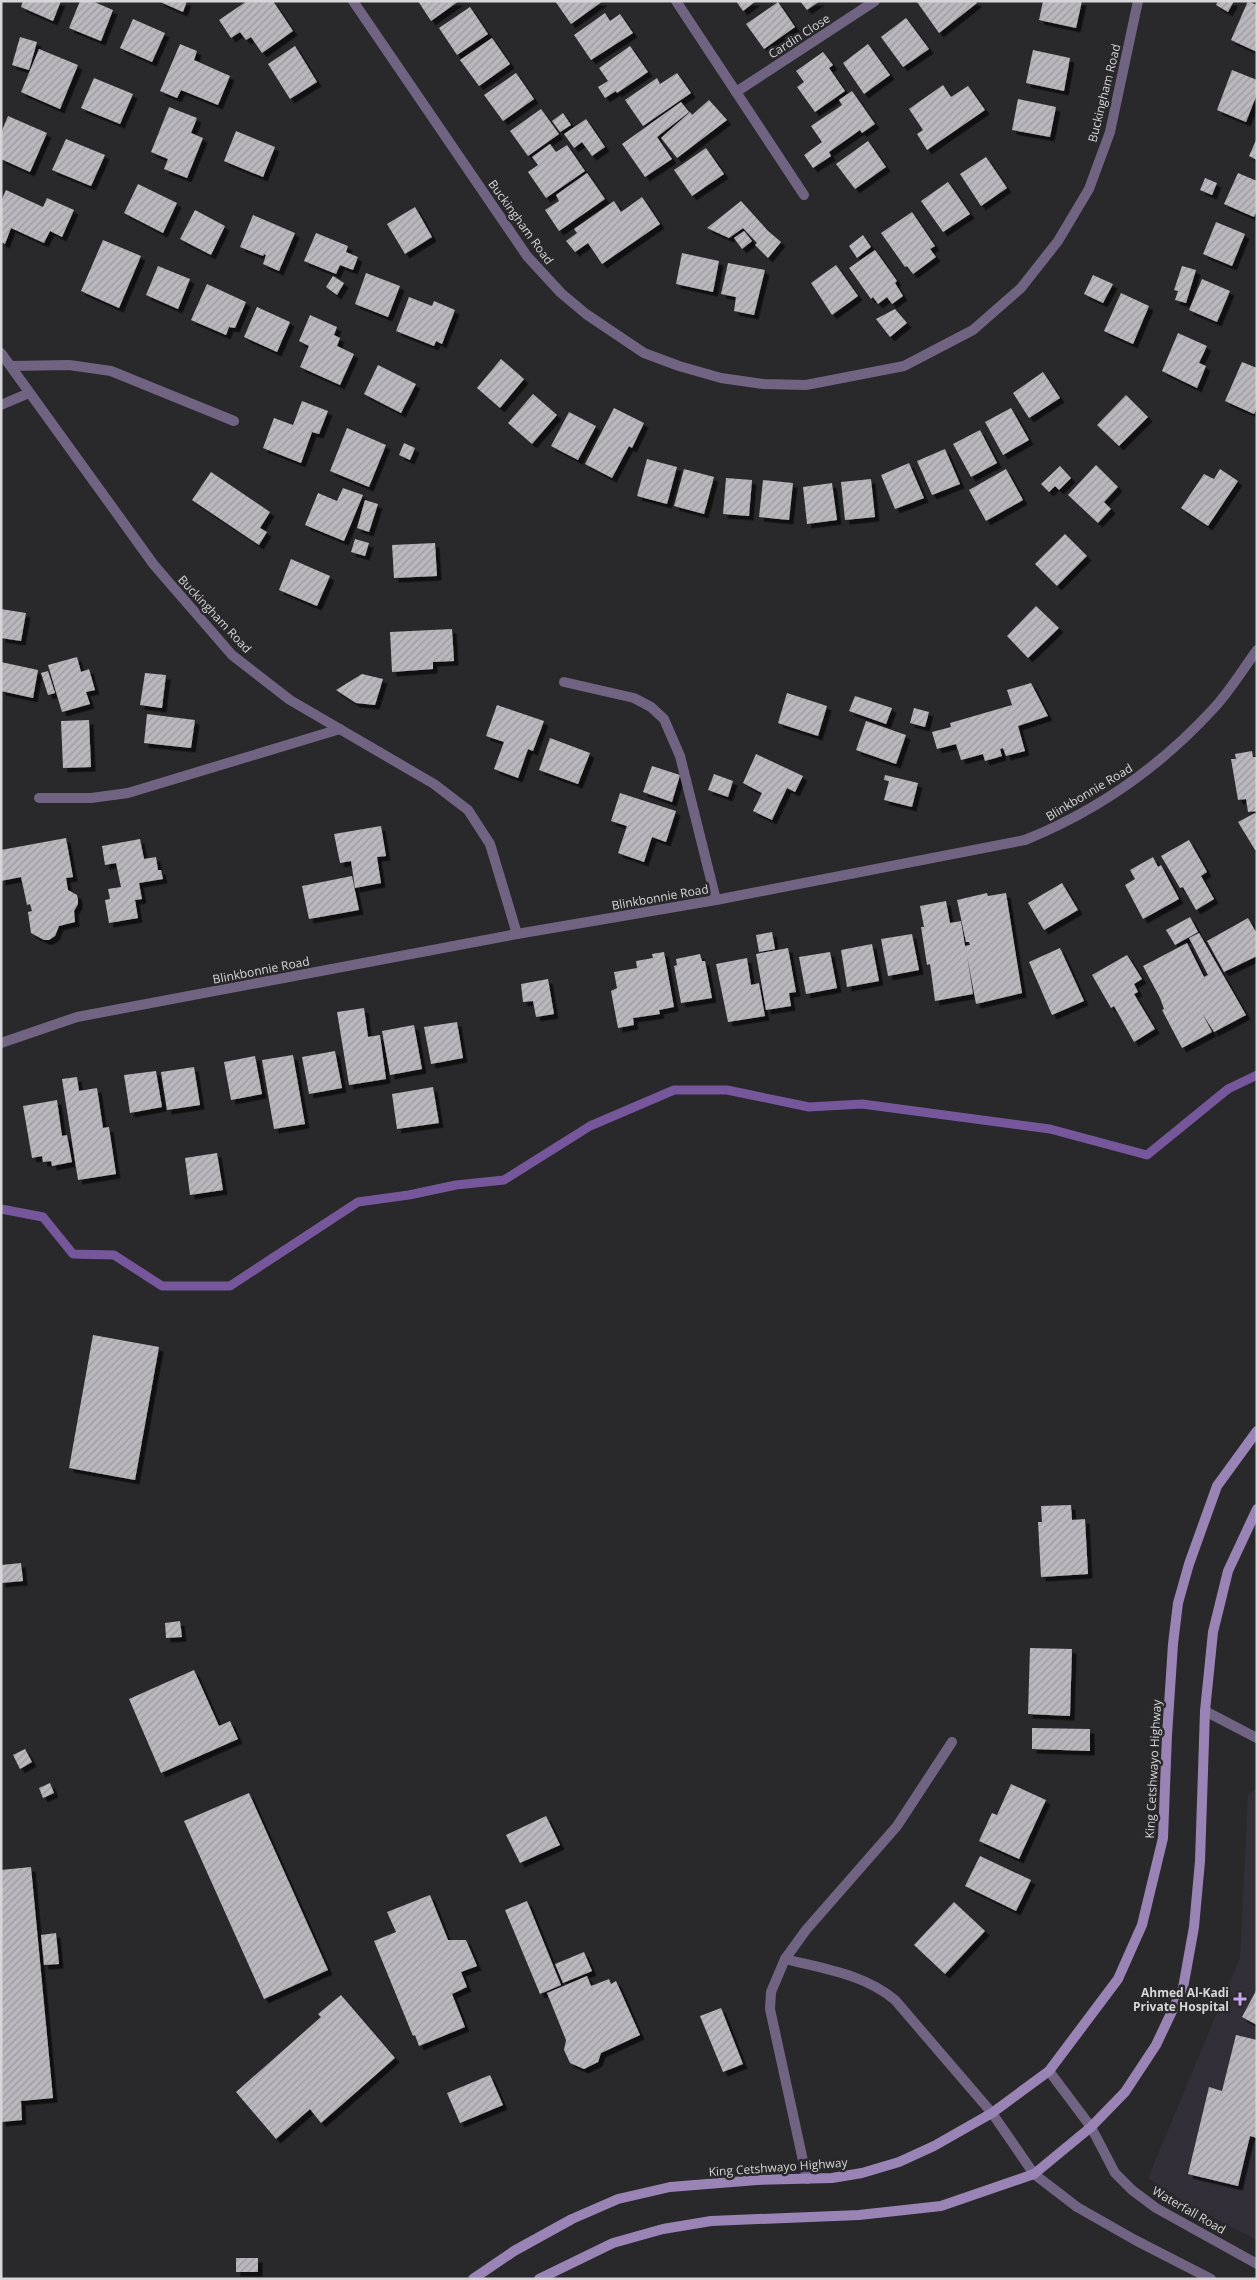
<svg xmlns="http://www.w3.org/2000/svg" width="1258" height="2280" font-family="'Open Sans',sans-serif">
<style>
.built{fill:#322f38}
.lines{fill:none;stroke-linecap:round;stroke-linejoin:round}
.stream{stroke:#77579c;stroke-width:9}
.building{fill:url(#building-hatch);filter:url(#shadow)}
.minor{stroke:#716482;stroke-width:10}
.tertiary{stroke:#716482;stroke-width:10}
.secondary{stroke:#9a84b5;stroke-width:10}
.poi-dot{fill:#c7a6f0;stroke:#29282b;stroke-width:2}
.labels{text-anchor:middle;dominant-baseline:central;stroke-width:5;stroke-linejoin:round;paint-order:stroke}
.street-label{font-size:12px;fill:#d7d6d8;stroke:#29282b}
.poi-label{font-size:12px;font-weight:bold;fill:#d7d6d8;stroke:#29282b;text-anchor:end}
</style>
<defs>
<pattern id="building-hatch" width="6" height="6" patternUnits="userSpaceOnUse" patternTransform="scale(1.25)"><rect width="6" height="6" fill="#bab8bd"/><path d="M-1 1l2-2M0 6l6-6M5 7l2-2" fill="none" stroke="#9c9a9e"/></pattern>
<filter id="shadow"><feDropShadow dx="4.5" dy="4.5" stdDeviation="0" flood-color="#0009"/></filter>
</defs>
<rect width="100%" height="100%" fill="#29282b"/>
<polygon class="built" points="1257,1789 1257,2240 1187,2204 1148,2178 1240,1958 1248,1795"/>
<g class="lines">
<polyline class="stream" points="1,1209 43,1217 73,1254 114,1255 162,1286 230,1286 358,1202 409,1195 456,1185 504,1180 590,1126 674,1090 727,1090 809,1107 862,1104 1050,1129 1147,1155 1228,1089 1257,1075"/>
</g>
<g class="building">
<polygon points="23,1 61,1 53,21 21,7"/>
<polygon points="80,1 92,1 113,10 101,41 69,28"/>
<polygon points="158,1 187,1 183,12"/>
<polygon points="247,1 273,1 293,31 262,53 251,37 246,40 240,32 231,38 219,20"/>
<polygon points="418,1 459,1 431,21"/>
<polygon points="555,1 603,1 571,24"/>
<polygon points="736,1 756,1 743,11"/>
<polygon points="800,1 820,1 807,10"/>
<polygon points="919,1 976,1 977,3 939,33 917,2"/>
<polygon points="1043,1 1082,1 1076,28 1039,20"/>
<polygon points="1218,1 1234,1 1228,12 1216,5"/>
<polygon points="1248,1 1257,5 1257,52 1231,40"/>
<polygon points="778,2 795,27 764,49 746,24"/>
<polygon points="470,7 488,34 457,55 439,28"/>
<polygon points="605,13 610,21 620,14 633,33 591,60 574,35"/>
<polygon points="906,18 929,49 903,67 881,37"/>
<polygon points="133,19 165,33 152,62 120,48"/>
<polygon points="20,37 37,42 29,70 12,65"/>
<polygon points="492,38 510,64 479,86 460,60"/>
<polygon points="180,44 197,51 194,60 230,76 218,105 181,90 177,98 160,91"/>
<polygon points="868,44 890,75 864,94 843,63"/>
<polygon points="295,46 317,82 290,99 268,64"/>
<polygon points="630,46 648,72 617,93 616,91 605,98 598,87 608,81 599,68"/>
<polygon points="39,49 78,65 60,109 21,92"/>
<polygon points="1033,50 1070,58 1064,91 1026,83"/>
<polygon points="823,52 833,65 829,68 845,91 815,112 797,87 804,82 796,71"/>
<polygon points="1232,70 1257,80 1257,94 1246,122 1217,110"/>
<polygon points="516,73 534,99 503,121 484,95"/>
<polygon points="677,73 691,93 643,126 625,100 657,78 660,84"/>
<polygon points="94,78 133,94 120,124 81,108"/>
<polygon points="943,85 951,97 968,86 985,110 927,150 917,134 923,130 909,109"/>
<polygon points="852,91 875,124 862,133 860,130 829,152 831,156 813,168 804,155 822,142 811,126 842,105 839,100"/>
<polygon points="1018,99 1056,107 1050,137 1012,130"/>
<polygon points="709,100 727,120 677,158 661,138 690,112 692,115"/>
<polygon points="681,102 689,112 657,137 672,159 645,177 622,144"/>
<polygon points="169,107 197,118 191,133 203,138 187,178 164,169 168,159 151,152"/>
<polygon points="541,109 559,134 528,156 510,131"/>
<polygon points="563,113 571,125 560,132 552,121"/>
<polygon points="8,116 47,133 30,172 1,159 1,133"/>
<polygon points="586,119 605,147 592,156 582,142 574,148 564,134"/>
<polygon points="236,131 275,147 263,177 224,161"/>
<polygon points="1257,138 1257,160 1249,156"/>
<polygon points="66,139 105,155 91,186 52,170"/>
<polygon points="868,141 886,167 855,189 836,164"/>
<polygon points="550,144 556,152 567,145 585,171 546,198 528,172 538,165 532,157"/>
<polygon points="706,148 724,174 692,196 674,170"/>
<polygon points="986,157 1007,188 981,206 960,174"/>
<polygon points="587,173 605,199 559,231 545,210 559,201 556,195"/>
<polygon points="1238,173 1257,181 1257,210 1254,217 1224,204"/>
<polygon points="1205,178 1217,183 1212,195 1200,190"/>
<polygon points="948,182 970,214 943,232 921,201"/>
<polygon points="138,184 177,203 163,233 124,213"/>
<polygon points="6,190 43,207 47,198 74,210 62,237 50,231 44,243 11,228 5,244 1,242 1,201"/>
<polygon points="642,197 660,224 602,264 588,243 575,252 566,241 577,233 574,229 614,201 621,212"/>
<polygon points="741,201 768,231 781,242 768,258 755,245 757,243 743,228 729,238 707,228"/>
<polygon points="415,207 432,237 405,254 387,224"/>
<polygon points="195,210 225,226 211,255 180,239"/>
<polygon points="912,212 935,246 930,249 936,257 913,274 907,266 905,267 881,233"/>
<polygon points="253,215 295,233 279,271 263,264 266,255 264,254 263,256 240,247"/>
<polygon points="1216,222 1245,234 1232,266 1203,254"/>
<polygon points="744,231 752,241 742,249 734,238"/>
<polygon points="316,233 348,246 346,252 358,257 353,270 340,265 336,274 304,261"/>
<polygon points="863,235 871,247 857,258 849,246"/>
<polygon points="103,240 141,256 119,308 81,291"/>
<polygon points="875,250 897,281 895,283 903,296 892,304 887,297 878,304 873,297 871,299 849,268"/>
<polygon points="682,253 719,261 713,292 676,284"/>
<polygon points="728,263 765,270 754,315 734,311 736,297 721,294"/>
<polygon points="836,265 858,296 832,315 811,283"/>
<polygon points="158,266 190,279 178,309 146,295"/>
<polygon points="1182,266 1196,270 1186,303 1175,300 1178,291 1174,290"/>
<polygon points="366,273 400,286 388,317 355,304"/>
<polygon points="1093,275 1113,284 1103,303 1084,294"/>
<polygon points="333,276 344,283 337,295 326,287"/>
<polygon points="1202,279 1230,291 1217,322 1189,310"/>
<polygon points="207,284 246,302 235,328 229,327 226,335 191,320"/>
<polygon points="1121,293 1149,306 1133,344 1104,331"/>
<polygon points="409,297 432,306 434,301 455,310 442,344 436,341 434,346 396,331"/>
<polygon points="257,307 290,322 277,352 244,337"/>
<polygon points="895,309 907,323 890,337 876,319"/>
<polygon points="310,315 337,327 334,335 340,338 337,346 354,354 340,385 300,367 309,346 299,341"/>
<polygon points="1178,333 1207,346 1199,363 1206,366 1197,388 1162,371"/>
<polygon points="501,359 524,379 500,408 477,388"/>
<polygon points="1242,362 1257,368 1257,408 1254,414 1225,401"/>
<polygon points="378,365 416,384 401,413 364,394"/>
<polygon points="1043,372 1060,398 1029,418 1013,393"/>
<polygon points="533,394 557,415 532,444 508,423"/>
<polygon points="1126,395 1148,417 1119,446 1097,425"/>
<polygon points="302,401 328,411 319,434 312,432 301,463 263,448 274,418 293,425"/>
<polygon points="614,408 644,423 632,448 629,446 612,478 585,464"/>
<polygon points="1011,408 1029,440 1003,455 985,422"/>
<polygon points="569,412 596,426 578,460 551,446"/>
<polygon points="347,428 386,445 369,487 330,471"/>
<polygon points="980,430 997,463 971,477 953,444"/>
<polygon points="404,443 415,448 410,460 399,455"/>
<polygon points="945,449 960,484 932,495 917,461"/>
<polygon points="647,459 677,467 667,504 637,496"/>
<polygon points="909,463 924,498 895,509 881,475"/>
<polygon points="1096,465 1118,487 1104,502 1111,509 1098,523 1068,495"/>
<polygon points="1060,466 1071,478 1059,490 1055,486 1049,492 1041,484"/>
<polygon points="684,469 714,477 704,514 674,506"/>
<polygon points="1006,469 1023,500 986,521 969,490"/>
<polygon points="1220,469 1238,481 1208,526 1181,508 1204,474 1214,479"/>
<polygon points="211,472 270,512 260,528 267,532 259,545 192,500"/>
<polygon points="726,478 752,480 749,516 723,514"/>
<polygon points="871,479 875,517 845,520 841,482"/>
<polygon points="763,480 793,483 789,520 759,517"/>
<polygon points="832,483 837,520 807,524 803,487"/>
<polygon points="343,488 363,495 344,541 305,525 318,493 337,501"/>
<polygon points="365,500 378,504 369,532 357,528"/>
<polygon points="1065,534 1087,556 1057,586 1035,564"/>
<polygon points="355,539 369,543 365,556 351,552"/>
<polygon points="435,543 437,576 394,578 392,545"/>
<polygon points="291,559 330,576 317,606 279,590"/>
<polygon points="1036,606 1059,628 1028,658 1007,636"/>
<polygon points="1,609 26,613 21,641 1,638"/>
<polygon points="452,629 454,661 433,662 433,669 392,672 390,632"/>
<polygon points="77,657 81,672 89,669 95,690 86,692 90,704 62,712 48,665"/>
<polygon points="1,662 38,670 33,698 1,691"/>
<polygon points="48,671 55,693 48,695 41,673"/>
<polygon points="145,673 166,675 162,708 140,705"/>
<polygon points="362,674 383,679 375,705 356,703 336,690"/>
<polygon points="1031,683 1048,716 1018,726 1025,751 1006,756 1003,748 1000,749 1002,756 985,761 983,754 961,760 956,744 937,749 932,732 951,727 950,723 1012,705 1007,690"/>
<polygon points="787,693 827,706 818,736 778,723"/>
<polygon points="855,696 892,708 886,724 849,711"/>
<polygon points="497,705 544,721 533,751 528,749 518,778 494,769 504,742 486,736"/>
<polygon points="914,708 929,712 925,727 910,723"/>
<polygon points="147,714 195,720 191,748 144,743"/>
<polygon points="89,720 91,767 63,768 61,721"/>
<polygon points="866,721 906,735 896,764 856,750"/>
<polygon points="550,738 590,753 578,784 539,770"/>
<polygon points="1252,751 1253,757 1257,757 1257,811 1248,812 1246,799 1238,800 1231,759 1236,759 1235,754"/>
<polygon points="756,754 803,776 795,792 787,788 772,820 753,811 762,793 743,783"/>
<polygon points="652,766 680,775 672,802 643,792"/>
<polygon points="714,774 733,781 728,797 708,790"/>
<polygon points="885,775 918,783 912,807 884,800 889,781 884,780"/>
<polygon points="620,793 676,811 666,842 652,837 644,862 618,853 627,826 611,821"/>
<polygon points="1255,813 1257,817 1257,849 1255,850 1238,822"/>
<polygon points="381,826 386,856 377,857 381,883 355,888 351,861 340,863 334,834"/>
<polygon points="66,838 73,877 66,878 68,890 77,895 78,899 78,904 74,911 75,922 59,926 55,936 49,940 44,940 31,933 28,912 32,911 30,904 27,905 21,877 1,881 1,850"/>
<polygon points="140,839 144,859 156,857 158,870 161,870 163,879 139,883 142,899 135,900 138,918 109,923 105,900 110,899 108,889 121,887 116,863 105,865 102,846"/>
<polygon points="1189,840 1207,872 1201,876 1214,899 1196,910 1183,887 1180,888 1161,856"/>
<polygon points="1153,857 1158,867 1161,865 1179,899 1143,919 1125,885 1135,879 1130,870"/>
<polygon points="352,876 359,910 309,919 302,886"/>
<polygon points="1062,883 1078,910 1044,930 1028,903"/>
<polygon points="987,893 988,896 1006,893 1022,993 976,1004 967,955 973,994 935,1001 930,964 927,965 921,927 924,927 920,906 946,901 950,923 961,921 965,946 970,945 969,942 966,942 957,900"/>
<polygon points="1190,917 1198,932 1175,945 1166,930"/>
<polygon points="1248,918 1257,934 1257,956 1224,972 1207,941"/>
<polygon points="772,932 775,949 759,952 756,935"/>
<polygon points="1199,933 1246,1015 1214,1032 1202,1013 1212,1032 1182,1048 1162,1010 1164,1009 1160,998 1143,966 1187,943 1204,977 1208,975 1189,938"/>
<polygon points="912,934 919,970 888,976 881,939"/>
<polygon points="872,944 879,981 847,987 841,950"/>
<polygon points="788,948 796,992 789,993 791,1006 766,1010 756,954"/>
<polygon points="1060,948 1084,1001 1052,1015 1029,962"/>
<polygon points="664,952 674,1007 659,1010 660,1014 633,1018 634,1025 618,1028 611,991 617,988 614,972 637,968 636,961 653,958 652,954"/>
<polygon points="830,952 837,988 806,994 799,957"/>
<polygon points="700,954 702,961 705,961 712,998 681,1003 674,966 677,965 676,959"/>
<polygon points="1127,955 1142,979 1134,984 1138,992 1134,994 1155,1029 1134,1042 1114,1006 1111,1008 1092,975"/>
<polygon points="747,958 751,985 759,983 765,1016 728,1022 716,964"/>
<polygon points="548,979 554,1014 536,1017 533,1001 523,1002 521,984"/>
<polygon points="364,1008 368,1037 380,1035 386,1079 349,1085 337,1012"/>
<polygon points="457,1022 463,1058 431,1064 424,1027"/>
<polygon points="414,1025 422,1069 390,1075 382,1031"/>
<polygon points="335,1051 342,1088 309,1094 302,1057"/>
<polygon points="293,1055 305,1124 274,1129 262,1060"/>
<polygon points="255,1056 262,1094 231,1100 224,1062"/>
<polygon points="194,1067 200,1105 167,1110 161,1072"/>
<polygon points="156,1071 162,1107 130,1113 124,1075"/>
<polygon points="77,1077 79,1091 97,1088 103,1128 109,1127 116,1174 78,1180 62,1079"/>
<polygon points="433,1087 439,1123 397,1129 392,1094"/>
<polygon points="57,1100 62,1136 67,1135 72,1162 52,1166 51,1161 43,1162 42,1156 32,1158 23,1106"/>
<polygon points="217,1153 223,1190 190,1195 185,1158"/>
<polygon points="93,1335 159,1347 135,1480 69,1468"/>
<polygon points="1071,1505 1072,1520 1085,1519 1088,1574 1041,1577 1038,1522 1042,1522 1041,1506"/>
<polygon points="21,1563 23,1581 1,1583 1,1565"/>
<polygon points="180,1621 182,1637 166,1638 165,1623"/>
<polygon points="1030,1648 1072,1649 1070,1716 1028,1714"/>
<polygon points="194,1670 219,1726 230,1721 238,1739 161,1773 129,1699"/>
<polygon points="1032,1728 1090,1729 1090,1751 1032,1749"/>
<polygon points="25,1749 32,1762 20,1769 13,1755"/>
<polygon points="50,1783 54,1793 43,1798 39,1788"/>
<polygon points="1011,1784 1046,1800 1019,1859 979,1841 992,1813 997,1815"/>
<polygon points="249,1793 328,1970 264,1999 184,1821"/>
<polygon points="546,1816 560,1845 520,1863 506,1835"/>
<polygon points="980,1856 1031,1880 1016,1911 965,1886"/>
<polygon points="31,1867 53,2098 21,2101 22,2120 1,2122 1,1870"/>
<polygon points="430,1895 448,1940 466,1940 477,1966 461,1972 467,1987 452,1994 465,2027 419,2046 415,2035 413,2036 374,1941 396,1932 387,1912"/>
<polygon points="527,1901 561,1985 540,1994 505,1910"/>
<polygon points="954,1902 985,1931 945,1974 914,1945"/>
<polygon points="56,1933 59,1964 44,1965 41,1935"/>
<polygon points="584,1952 592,1971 563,1983 555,1964"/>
<polygon points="587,1976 591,1986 609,1979 611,1984 616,1981 640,2035 601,2053 598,2062 584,2069 570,2063 564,2050 566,2040 547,1993"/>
<polygon points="1257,1989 1257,2025 1242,2017"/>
<polygon points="341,1995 395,2058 321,2123 310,2109 276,2139 236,2092 321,2017 318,2014"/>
<polygon points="721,2008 743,2064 723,2072 700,2016"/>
<polygon points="1236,2035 1257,2040 1257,2138 1250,2136 1238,2186 1188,2174 1209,2087 1222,2091"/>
<polygon points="490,2075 503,2105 460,2123 447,2093"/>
<rect x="236" y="2258" width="22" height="14"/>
</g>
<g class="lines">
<g class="minor">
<polyline points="353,1 527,256 561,293 586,314 644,353 679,366 721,378 763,384 806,385 904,366 973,330 1021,288 1058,241 1089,189 1110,132 1138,1"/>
<polyline points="676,1 804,195"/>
<polyline points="736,92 875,1"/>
<polyline points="1,353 154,565 232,655 290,700 434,784 468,810 490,844 517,934"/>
<polyline points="11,366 69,365 111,371 234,421"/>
<polyline points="1,405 29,393"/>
<polyline points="564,682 634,698 651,707 664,719 680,756 716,900"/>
<polyline points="39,798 91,798 128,793 340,729"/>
<path d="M 1,1043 L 77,1017 L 517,934 L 716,900 L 1025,840 C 1097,811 1161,766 1214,708 C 1230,691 1243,669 1257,650"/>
<polyline points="1205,1711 1257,1738"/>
<path d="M 785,1959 C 824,1969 864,1974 895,2000 L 992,2113"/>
<polyline points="807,2179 770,2009 771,1992 785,1959 806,1930 897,1826 952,1742"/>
</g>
<g class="tertiary">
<polyline points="1049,2071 1091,2127 1115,2173 1132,2190 1156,2208 1257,2264"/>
<polyline points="992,2113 1034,2174 1077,2207 1135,2240 1211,2279"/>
</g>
<g class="secondary">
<polyline points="473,2279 514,2251 572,2219 618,2199 670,2187 757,2180 832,2178 862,2173 899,2162 934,2146 992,2113 1049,2071 1118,1979 1142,1925 1163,1838 1167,1735 1173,1644 1178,1603 1189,1564 1217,1486 1257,1431"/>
<polyline points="539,2279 613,2243 663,2229 711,2221 859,2215 941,2206 1034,2174 1091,2127 1125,2092 1156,2045 1183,1988 1194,1927 1200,1861 1205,1711 1213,1632 1228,1571 1257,1509"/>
</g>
</g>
<path class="poi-dot" d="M1237.5 1991.5h5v5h5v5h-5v5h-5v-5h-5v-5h5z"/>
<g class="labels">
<g class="street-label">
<text transform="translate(799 36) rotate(-33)">Cardin Close</text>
<text transform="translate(1104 93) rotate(-76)">Buckingham Road</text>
<text transform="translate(521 222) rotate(54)">Buckingham Road</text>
<text transform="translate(215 614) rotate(47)">Buckingham Road</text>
<text transform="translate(1089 792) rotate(-31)">Blinkbonnie Road</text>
<text transform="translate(660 897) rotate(-10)">Blinkbonnie Road</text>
<text transform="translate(261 970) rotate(-11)">Blinkbonnie Road</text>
<text transform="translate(1153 1769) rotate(-87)">King Cetshwayo Highway</text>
<text transform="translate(778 2167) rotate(-4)">King Cetshwayo Highway</text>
<text transform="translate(1189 2210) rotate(30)">Waterfall Road</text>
</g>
<g class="poi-label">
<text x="1229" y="1992">Ahmed Al-Kadi<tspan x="1229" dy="14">Private Hospital</tspan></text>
</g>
</g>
<rect width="1258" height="2280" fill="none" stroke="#d7d6d8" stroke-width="5"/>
</svg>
